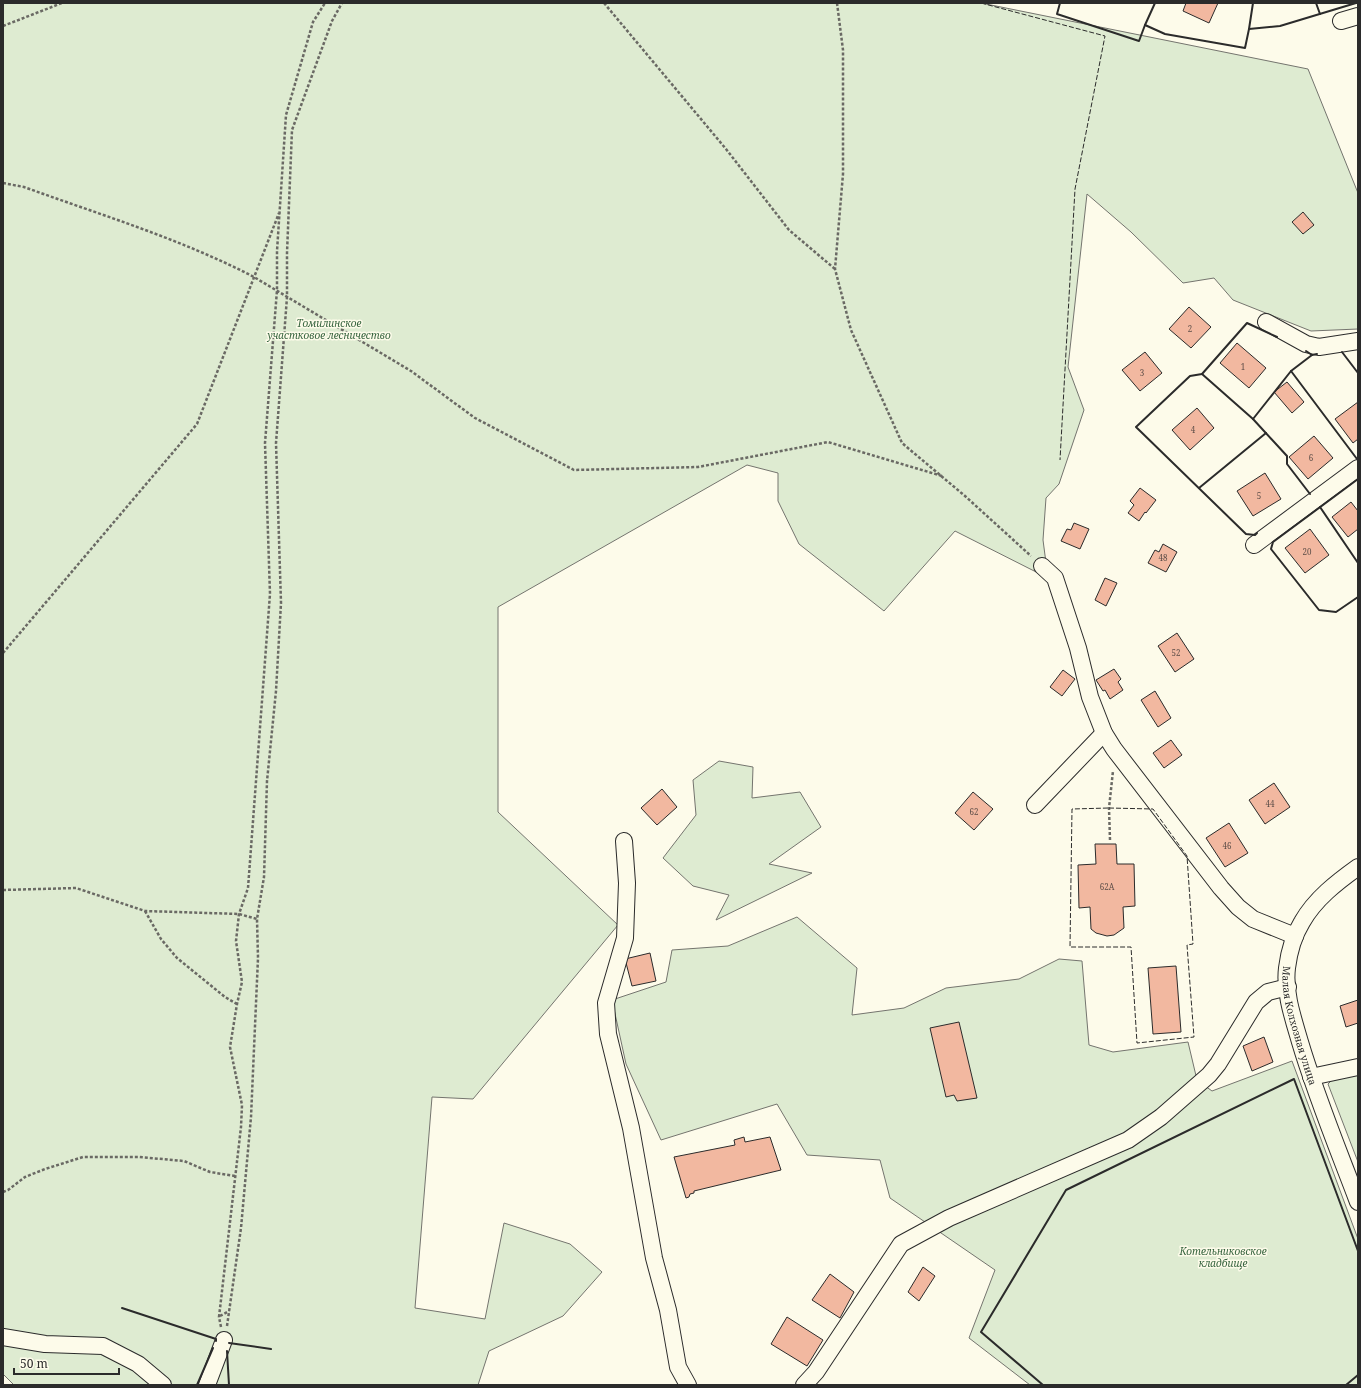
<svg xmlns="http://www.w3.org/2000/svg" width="1361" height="1388" font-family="'Noto Serif',serif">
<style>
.green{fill:#deebd1;stroke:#74746e}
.building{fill:#f2b8a0;stroke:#2b2b2b}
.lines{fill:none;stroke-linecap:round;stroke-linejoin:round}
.minor-casing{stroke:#2b2b2b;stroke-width:18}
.path{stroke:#6a6964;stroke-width:2.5;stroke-dasharray:3 2;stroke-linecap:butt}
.minor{stroke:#fdfbea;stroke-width:16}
.fence{stroke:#2b2b2b;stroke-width:1;stroke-dasharray:5 2;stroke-linecap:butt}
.wall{stroke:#2b2b2b;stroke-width:2}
.labels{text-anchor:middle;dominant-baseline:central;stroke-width:3;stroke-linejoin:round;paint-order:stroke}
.number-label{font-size:8px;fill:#5d4e48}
.park-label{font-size:10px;font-style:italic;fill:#34623c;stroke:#fdfbea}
.street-label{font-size:10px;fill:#2b2b2b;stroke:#fdfbea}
</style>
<rect width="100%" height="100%" fill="#fdfbea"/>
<g class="green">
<polygon points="3,3 981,3 1308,69 1358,193 1358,329 1311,331 1233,300 1214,278 1183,283 1131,232 1087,194 1068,367 1084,410 1059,484 1046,498 1043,540 1048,578 955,531 884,611 799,544 778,501 778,473 747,465 498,607 498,812 618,925 473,1099 432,1097 415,1308 485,1319 504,1223 570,1244 602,1272 563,1316 489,1351 478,1385 14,1385 3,1374"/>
<polygon points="719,761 753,767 752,798 800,792 821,827 769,864 812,873 716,920 729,895 693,886 663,858 696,815 693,780"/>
<polygon points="797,917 857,968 852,1015 904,1008 946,988 1019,979 1059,959 1082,961 1089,1045 1113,1052 1188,1042 1197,1080 1212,1091 1292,1061 1358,1239 1358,1385 1030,1385 969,1338 995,1270 890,1198 880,1160 807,1155 777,1104 661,1140 626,1064 612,1000 666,982 672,950 728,946"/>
<polygon points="1358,1071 1358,1162 1328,1084 1337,1075"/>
</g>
<g class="building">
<polygon points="1186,3 1218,3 1209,23 1183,11"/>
<polygon points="1303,212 1314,225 1303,234 1292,222"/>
<polygon points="1189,307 1211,327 1191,348 1169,329"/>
<polygon points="1237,343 1266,368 1249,388 1220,363"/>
<polygon points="1145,352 1162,373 1140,391 1122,370"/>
<polygon points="1287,382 1304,402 1292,413 1274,392"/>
<polygon points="1358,402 1358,439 1353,443 1335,419"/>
<polygon points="1197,408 1214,428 1190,450 1172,430"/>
<polygon points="1314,436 1333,458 1308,479 1289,457"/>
<polygon points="1265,473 1281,499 1253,516 1237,491"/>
<polygon points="1140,488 1156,500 1146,513 1145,512 1139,521 1128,513 1134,505 1130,501"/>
<polygon points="1351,502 1358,511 1358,529 1348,537 1332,517"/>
<polygon points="1074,523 1089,529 1080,549 1061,541 1067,529 1071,530"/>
<polygon points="1310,529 1329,555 1305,573 1285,548"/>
<polygon points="1163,544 1177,552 1166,572 1148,563 1155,550 1159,552"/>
<polygon points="1105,578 1117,583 1106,606 1095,600"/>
<polygon points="1177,633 1194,659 1175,672 1158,646"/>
<polygon points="1114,669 1121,679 1118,682 1123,690 1110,699 1105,690 1103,691 1096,680"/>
<polygon points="1063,670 1075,679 1062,696 1050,687"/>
<polygon points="1155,691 1171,718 1158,727 1141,700"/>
<polygon points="1171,740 1182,755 1164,768 1153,753"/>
<polygon points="1274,783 1290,807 1265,824 1249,800"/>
<polygon points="662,789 677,807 657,825 641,808"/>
<polygon points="973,792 993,809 974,830 955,813"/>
<polygon points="1229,823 1248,853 1225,867 1206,838"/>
<polygon points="1095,844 1116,844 1117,864 1134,864 1135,906 1123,907 1124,928 1114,935 1107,936 1096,933 1091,929 1090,907 1079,908 1078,865 1096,864"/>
<polygon points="650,953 656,981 632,986 625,959"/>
<polygon points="1176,966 1181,1032 1153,1034 1148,968"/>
<polygon points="1358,1000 1358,1023 1346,1027 1340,1006"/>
<polygon points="959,1022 977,1098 957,1101 954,1095 946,1097 930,1028"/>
<polygon points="1264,1037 1273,1062 1252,1071 1243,1046"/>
<polygon points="744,1137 745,1142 770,1137 781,1170 694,1191 694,1193 690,1194 689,1197 686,1198 674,1157 735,1145 734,1140"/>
<polygon points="923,1267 935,1276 919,1301 908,1292"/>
<polygon points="830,1274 854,1292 840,1318 812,1300"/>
<polygon points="787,1317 823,1340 807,1366 771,1344"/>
</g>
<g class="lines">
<g class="minor-casing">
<g id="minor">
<polyline points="1341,21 1358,16"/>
<polyline points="1266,322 1306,344 1319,347 1358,341"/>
<polyline points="1254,545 1358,468"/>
<polyline points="1042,566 1055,578 1078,648 1090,697 1104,733 1114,749 1221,888 1238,907 1253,919 1295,936"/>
<polyline points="1035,805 1104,733"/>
<polyline points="624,841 627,883 625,938 606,1003 608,1034 631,1128 654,1258 668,1310 678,1367 688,1385"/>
<path id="s1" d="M 1358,867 C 1337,882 1315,899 1302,922 C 1294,935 1289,952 1287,968 C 1284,992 1293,1018 1300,1042 C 1316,1096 1338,1149 1358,1202"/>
<polyline points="1311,1077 1358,1067"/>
<polyline points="3,1337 45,1344 103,1346 138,1364 163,1385"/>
<polyline points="207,1385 224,1340"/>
<polyline points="804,1385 816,1372 901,1244 949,1218 1128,1140 1161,1117 1209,1075 1218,1064 1256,1002 1268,992 1288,987"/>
</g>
</g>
<g class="path">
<polyline points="604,3 726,149 789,230 835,269"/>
<polyline points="837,3 843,50 843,174 835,269 851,330 902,443 965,496 1031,556"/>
<polyline points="3,26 62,3"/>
<path d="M 3,183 L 24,187 C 101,215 181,239 254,277 L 411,371 L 475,418 L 574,470 L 698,467 L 828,442 L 942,476"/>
<polyline points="3,653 197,424 279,213"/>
<polyline points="1110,840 1109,808 1113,771"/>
<polyline points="3,890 76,888 145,911 239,914 257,919"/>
<polyline points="145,911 161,939 177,958 225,997 237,1004"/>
<polyline points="3,1192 8,1190 25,1177 45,1169 83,1157 139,1157 184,1161 210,1172 235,1176"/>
<polyline points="220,1316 229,1311"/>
<polyline points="227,1326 241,1228 251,1117 258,958 257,919 264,877 267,781 276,691 281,603 276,443 287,297 287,253 292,130 332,21 342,3"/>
<polyline points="221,1327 219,1317 241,1127 242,1105 230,1047 237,1004 242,982 236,941 239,914 248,888 270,594 265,443 277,290 277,251 286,115 313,22 325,3"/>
</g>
<use href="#minor" class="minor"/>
<g class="fence">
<polyline points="981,3 1105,36 1075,189 1060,460"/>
<polygon points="1109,808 1153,809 1187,856 1193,944 1187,945 1194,1037 1137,1043 1131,947 1070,947 1072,809"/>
</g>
<g class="wall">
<polyline points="1060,3 1057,14 1139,41 1145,25 1165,34 1245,48 1249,29 1280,26 1356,3"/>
<polyline points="1316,3 1320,14"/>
<polyline points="1145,25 1155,3"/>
<polyline points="1249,29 1253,3"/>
<polyline points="1306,351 1312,355 1317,354"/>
<polyline points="1342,352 1358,373"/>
<polyline points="1291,371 1357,459"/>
<polyline points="1202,374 1253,419 1287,456 1287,464 1310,494"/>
<polyline points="1253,419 1291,371 1312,355"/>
<polyline points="1358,479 1273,542 1271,549 1319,610 1336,612 1358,597"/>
<polyline points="1199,488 1266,433"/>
<polyline points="1320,507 1358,563"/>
<polyline points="1257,533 1255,535 1246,534 1136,427 1190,376 1202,374 1247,323 1277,337"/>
<polyline points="122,1308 216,1339 216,1341"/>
<polyline points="229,1343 271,1349"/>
<polyline points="227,1351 229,1385"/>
<polyline points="197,1385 213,1348"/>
<polyline points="1043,1385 981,1332 1066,1190 1294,1079 1358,1251"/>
<polyline points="1346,1385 1358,1375"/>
</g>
</g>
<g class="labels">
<g class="number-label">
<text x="1190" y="328">2</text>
<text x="1243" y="366">1</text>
<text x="1142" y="372">3</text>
<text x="1193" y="429">4</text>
<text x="1311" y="457">6</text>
<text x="1259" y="495">5</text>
<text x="1307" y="551">20</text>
<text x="1163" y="557">48</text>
<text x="1176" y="652">52</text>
<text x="1270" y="803">44</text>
<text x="974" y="811">62</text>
<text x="1227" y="845">46</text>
<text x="1107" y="886">62А</text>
</g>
<g class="park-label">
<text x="329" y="323">Томилинское<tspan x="329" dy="12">участковое лесничество</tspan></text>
<text x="1223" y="1251">Котельниковское<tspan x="1223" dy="12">кладбище</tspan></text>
</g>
<g class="street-label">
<text stroke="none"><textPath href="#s1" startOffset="187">Малая Колхозная улица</textPath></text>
</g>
</g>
<rect width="1361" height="1388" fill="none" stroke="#2b2b2b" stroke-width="8"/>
<path d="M14 1368v6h105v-6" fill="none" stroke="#2b2b2b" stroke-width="2"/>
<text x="20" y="1368" font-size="12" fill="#2b2b2b" stroke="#fdfbea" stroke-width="3" paint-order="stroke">50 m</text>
</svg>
